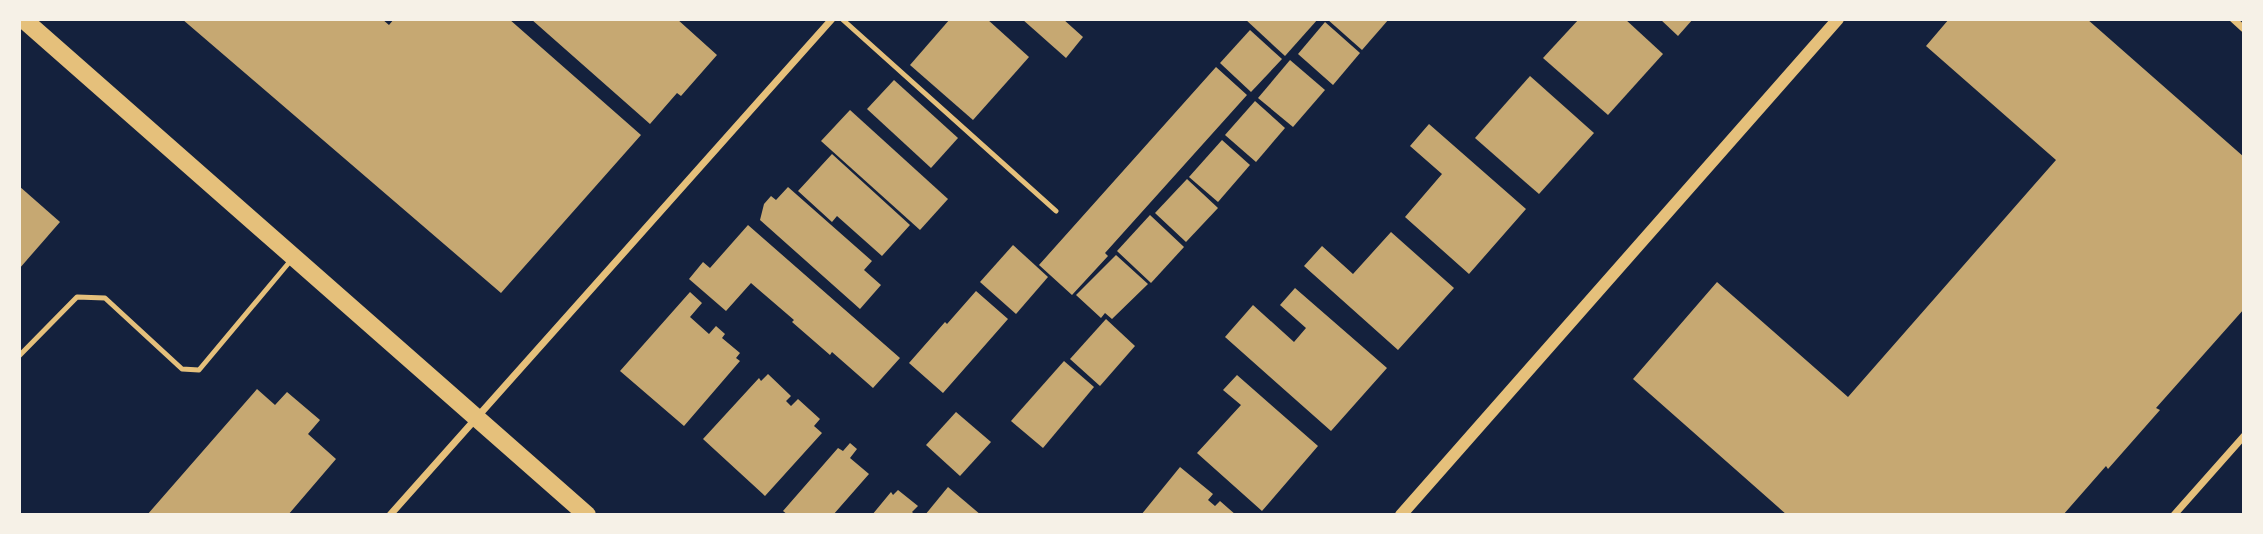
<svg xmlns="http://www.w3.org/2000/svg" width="2263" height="534" font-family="Barlow,sans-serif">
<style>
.building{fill:#c6a872}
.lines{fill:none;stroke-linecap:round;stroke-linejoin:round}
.service{stroke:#e5c07b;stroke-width:5}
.minor{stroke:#e5c07b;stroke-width:7}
.tertiary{stroke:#e5c07b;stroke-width:12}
.primary{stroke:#e5c07b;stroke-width:18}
</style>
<rect width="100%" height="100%" fill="#14213d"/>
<g class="building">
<polygon points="182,19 382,19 389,25 394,19 509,19 641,135 501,293"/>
<polygon points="531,19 677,19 717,55 681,96 677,93 650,124"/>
<polygon points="950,19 987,19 1029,57 973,120 910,65"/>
<polygon points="1022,19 1063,19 1083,37 1066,58"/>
<polygon points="1245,19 1318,19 1285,56"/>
<polygon points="1327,19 1389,19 1362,50"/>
<polygon points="1579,19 1625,19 1663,54 1608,115 1543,58"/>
<polygon points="1660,19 1693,19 1678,36"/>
<polygon points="1949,19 2087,19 2244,157 2244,309 2156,408 2160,410 2108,469 2106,466 2063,515 1787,515 1633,379 1717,282 1848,397 2056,160 1926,46"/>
<polygon points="1325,22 1360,53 1333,85 1298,54"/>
<polygon points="1250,30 1282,59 1251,92 1220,63"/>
<polygon points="1290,60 1325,90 1293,127 1258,98"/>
<polygon points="1216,67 1247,95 1105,253 1108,256 1072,295 1039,265"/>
<polygon points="1530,76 1594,133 1539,194 1475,138"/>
<polygon points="894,80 958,138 931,168 867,109"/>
<polygon points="1255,101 1285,128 1256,162 1225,135"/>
<polygon points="850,110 948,199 920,230 821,141"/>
<polygon points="1429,124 1526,209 1469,274 1405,217 1442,174 1410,146"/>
<polygon points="1222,140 1250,165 1218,202 1189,177"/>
<polygon points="832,154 910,225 882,256 837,216 832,222 798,191"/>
<polygon points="1187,179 1218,208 1186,242 1155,213"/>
<polygon points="19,186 60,222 19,269"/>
<polygon points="788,187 872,261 864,270 881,285 860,309 760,220 764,204 771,196 776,200"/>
<polygon points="1150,215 1184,247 1151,283 1117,251"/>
<polygon points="748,225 900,358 873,388 832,352 830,355 792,322 794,320 751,283 726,311 689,279 703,262 710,268"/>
<polygon points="1391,232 1454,288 1398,350 1304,266 1322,246 1353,274"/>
<polygon points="1013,245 1048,277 1016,314 980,282"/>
<polygon points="1116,255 1148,284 1112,319 1105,313 1101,318 1076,295"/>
<polygon points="1295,288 1387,368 1331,431 1225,337 1253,305 1294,342 1306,328 1280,305"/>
<polygon points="976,291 1008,319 943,393 909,363 945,322 947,324"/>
<polygon points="690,292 702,303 690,317 709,334 716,326 725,334 722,338 740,353 736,358 740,361 684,426 620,371"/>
<polygon points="1106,319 1135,346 1100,386 1070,359"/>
<polygon points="1064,361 1094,387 1043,448 1011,421"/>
<polygon points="768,374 791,396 786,401 791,406 798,399 820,419 814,426 822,433 765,496 703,439 759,378 761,381"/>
<polygon points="1237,375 1318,446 1262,511 1197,453 1241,405 1223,390"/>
<polygon points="257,389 275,405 287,392 320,420 308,434 336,459 288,515 147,515"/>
<polygon points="956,412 991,442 960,476 926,445"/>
<polygon points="850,443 857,449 850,458 869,474 833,515 788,515 783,511 838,448 843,451"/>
<polygon points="1180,467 1213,494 1208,500 1215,506 1220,501 1236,515 1141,515"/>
<polygon points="948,487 981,515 925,515"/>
<polygon points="898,490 918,506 912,512 915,515 872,515 891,492 893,495"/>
</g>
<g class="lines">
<g class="service">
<polyline points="842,19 1056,211"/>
<polyline points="19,356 77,297 105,298 182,369 199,370 292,259"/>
</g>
<g class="minor">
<polyline points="2233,19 2244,29"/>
<polyline points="390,515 832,19"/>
<polyline points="2174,515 2244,436"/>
</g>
<polyline class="tertiary" points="1401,515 1838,19"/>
<polyline class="primary" points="23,19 587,515"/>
</g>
<rect width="2263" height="534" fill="none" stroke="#f6f1e7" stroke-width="42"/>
</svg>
